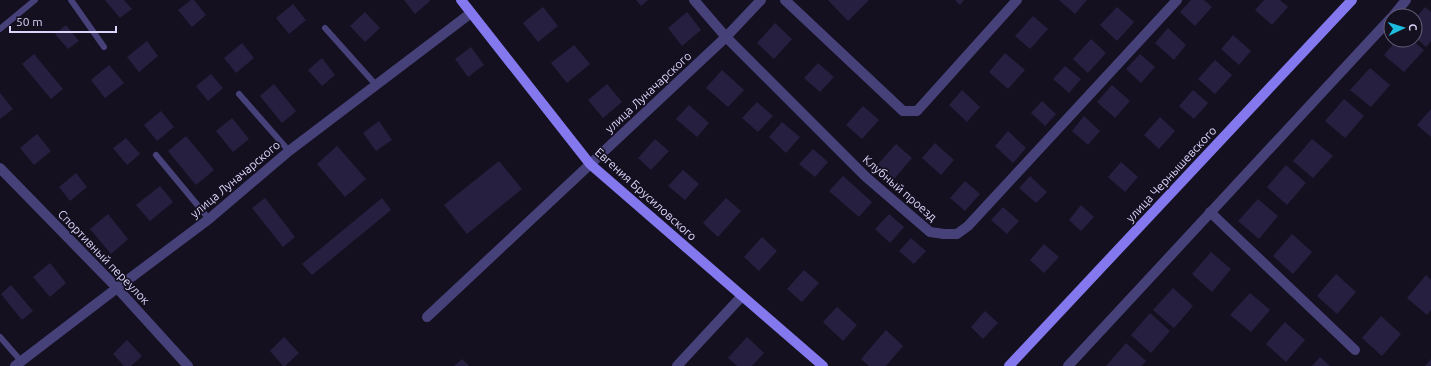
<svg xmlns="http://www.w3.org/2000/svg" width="1431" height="366" font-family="Ubuntu,sans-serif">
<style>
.building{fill:#271f3f}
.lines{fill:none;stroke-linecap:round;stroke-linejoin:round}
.lane{stroke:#47417a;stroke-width:6}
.street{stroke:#47417a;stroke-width:10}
.secondary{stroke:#8378ee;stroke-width:10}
.labels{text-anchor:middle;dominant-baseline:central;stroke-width:3.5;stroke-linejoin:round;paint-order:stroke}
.street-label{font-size:12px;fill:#dcd5fa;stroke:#141020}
</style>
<rect width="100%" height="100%" fill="#141020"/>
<g class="building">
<polygon points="105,0 124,0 132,9 120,18"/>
<polygon points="191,0 194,0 206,15 192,27 178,10"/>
<polygon points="404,0 429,0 430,1 415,14"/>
<polygon points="636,0 648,0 641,6"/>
<polygon points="828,0 869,0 848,21"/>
<polygon points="955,0 964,0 960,5"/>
<polygon points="1059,0 1087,0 1075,14"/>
<polygon points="1191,0 1204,0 1212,7 1195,26 1180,12"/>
<polygon points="1264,0 1280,0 1288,7 1272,25 1255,10"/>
<polygon points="293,4 306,20 289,34 276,18"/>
<polygon points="543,7 558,26 538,42 523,23"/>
<polygon points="1117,7 1134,22 1117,41 1100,25"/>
<polygon points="1425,7 1431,12 1431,41 1426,47 1415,37 1415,19"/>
<polygon points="365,12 380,28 365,42 350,26"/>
<polygon points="687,12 701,30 682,46 668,28"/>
<polygon points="1033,16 1048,29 1030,49 1015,36"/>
<polygon points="775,23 792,39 774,59 757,43"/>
<polygon points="66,25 79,41 68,49 55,34"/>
<polygon points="1168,28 1186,45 1174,60 1155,43"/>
<polygon points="1233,35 1251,51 1239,65 1221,49"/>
<polygon points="1091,39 1106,53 1088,73 1073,59"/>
<polygon points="1397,40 1412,40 1424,50 1404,72 1384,55"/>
<polygon points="147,41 158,56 139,72 127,57"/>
<polygon points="242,43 254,58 236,73 224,58"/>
<polygon points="574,45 590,64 567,83 551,63"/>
<polygon points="471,47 484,65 468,77 455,59"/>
<polygon points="1005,53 1025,70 1008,89 989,72"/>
<polygon points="34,54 63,89 51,99 22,64"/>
<polygon points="1140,54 1155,67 1141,83 1126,69"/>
<polygon points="322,58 335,75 322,86 308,70"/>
<polygon points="1215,60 1232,75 1215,94 1198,79"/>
<polygon points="818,63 834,77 820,92 804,78"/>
<polygon points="109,65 124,83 105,98 91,80"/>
<polygon points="1065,66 1081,79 1069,93 1053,79"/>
<polygon points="1370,68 1390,85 1371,107 1350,90"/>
<polygon points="722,70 744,90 728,107 706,88"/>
<polygon points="211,74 223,88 208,101 196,86"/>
<polygon points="274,84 296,111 282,123 260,96"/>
<polygon points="607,84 622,102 603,118 588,100"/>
<polygon points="1112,85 1130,101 1115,118 1097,102"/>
<polygon points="962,90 980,107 967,122 949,105"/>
<polygon points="1193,90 1208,103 1194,119 1179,106"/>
<polygon points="0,93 13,109 0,119"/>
<polygon points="1344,99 1364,116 1345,138 1325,121"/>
<polygon points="1042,101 1056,114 1045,126 1031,113"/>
<polygon points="757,102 773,116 758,132 742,118"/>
<polygon points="689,105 709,123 697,137 676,119"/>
<polygon points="863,106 879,120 862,139 846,125"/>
<polygon points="1431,109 1431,137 1417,125"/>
<polygon points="161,111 174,127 157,141 144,125"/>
<polygon points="1084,116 1100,131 1088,145 1072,131"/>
<polygon points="1160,117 1175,131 1159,149 1144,135"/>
<polygon points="232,118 249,139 233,152 216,131"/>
<polygon points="379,121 392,140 376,151 363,133"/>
<polygon points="782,122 800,137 786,153 769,137"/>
<polygon points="1008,131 1026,148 1013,163 995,146"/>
<polygon points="37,134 51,151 34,165 20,148"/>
<polygon points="186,136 214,170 196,185 168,151"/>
<polygon points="126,138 140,154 127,165 113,148"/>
<polygon points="655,139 669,151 651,170 638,158"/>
<polygon points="1312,139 1333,156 1313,178 1293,161"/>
<polygon points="935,143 954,160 941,175 922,158"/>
<polygon points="896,144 912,158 894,179 878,164"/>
<polygon points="337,146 366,179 345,197 317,164"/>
<polygon points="813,149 828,162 815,177 799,164"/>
<polygon points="499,161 522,189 467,234 444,205"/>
<polygon points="1121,162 1138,177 1125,192 1108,177"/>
<polygon points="1286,165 1306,183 1287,205 1267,187"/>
<polygon points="683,170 699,184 685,200 668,186"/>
<polygon points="76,173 87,187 70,201 59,187"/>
<polygon points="843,176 872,202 859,217 829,191"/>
<polygon points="1030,176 1047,192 1036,203 1019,188"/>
<polygon points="965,181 980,194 965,211 950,198"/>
<polygon points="160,186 173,202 150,221 136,205"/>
<polygon points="265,198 295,237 283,247 252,208"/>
<polygon points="382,198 391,210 312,275 302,264"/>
<polygon points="726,198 741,211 718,237 703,223"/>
<polygon points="1258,199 1278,216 1259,239 1238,221"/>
<polygon points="1081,205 1094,217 1081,231 1069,220"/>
<polygon points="1003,207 1019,221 1007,234 991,220"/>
<polygon points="108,214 128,239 111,254 90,229"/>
<polygon points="889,214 904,227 890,243 875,229"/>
<polygon points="1292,234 1312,252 1293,274 1273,256"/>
<polygon points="762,237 777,251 759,271 744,257"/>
<polygon points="911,238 926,251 914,264 899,251"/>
<polygon points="1044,244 1059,257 1044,273 1030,260"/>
<polygon points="1211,252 1231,269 1212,292 1192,274"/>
<polygon points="50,263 66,283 50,297 33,277"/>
<polygon points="804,270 819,283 802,302 787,289"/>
<polygon points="1336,274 1356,292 1337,314 1317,296"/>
<polygon points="1426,275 1431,280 1431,310 1427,315 1407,298"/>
<polygon points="11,285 33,311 22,320 1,294"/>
<polygon points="1173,288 1193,306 1174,328 1153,310"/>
<polygon points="1250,293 1270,310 1251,332 1230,315"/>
<polygon points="837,307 857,325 843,341 823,322"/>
<polygon points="985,311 998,323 983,339 971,327"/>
<polygon points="1150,313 1170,331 1151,353 1131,335"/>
<polygon points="1381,316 1401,334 1382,356 1362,338"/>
<polygon points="1285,322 1305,340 1286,362 1266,344"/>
<polygon points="886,330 903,346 886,366 869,366 861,359"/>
<polygon points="284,337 299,353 285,366 283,366 270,351"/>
<polygon points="747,337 764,353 752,366 737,366 728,358"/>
<polygon points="127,340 142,356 131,366 124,366 113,354"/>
<polygon points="1126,343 1146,361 1142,366 1106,366"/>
<polygon points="1320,357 1330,366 1312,366"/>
<polygon points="462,359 469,366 454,366"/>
<polygon points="1431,359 1431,366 1425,366"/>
</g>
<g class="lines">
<g class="lane">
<polyline points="71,0 104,47"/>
<polyline points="325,28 376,85"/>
<polyline points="0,29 35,0"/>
<polyline points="239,94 289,151"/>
<polyline points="156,155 209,219"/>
<polyline points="0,337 21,361"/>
</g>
<g class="street">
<polyline points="694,0 726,37 866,177 930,232 944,234 957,234 968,226 1177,0"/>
<polyline points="785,0 903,111 917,111 1017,0"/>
<polyline points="1393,16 1406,0"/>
<polyline points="0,168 117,288 188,366"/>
<polyline points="1210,212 1355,350"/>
<polyline points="427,317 726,37 761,0"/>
<polyline points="15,366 117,288 209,219 289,151 471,13"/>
<polyline points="677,366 742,296"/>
<polyline points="1068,366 1391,18"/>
</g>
<g class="secondary">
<polyline points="461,0 590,164 823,366"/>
<polyline points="1009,366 1352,0"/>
</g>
</g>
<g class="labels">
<g class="street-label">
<text transform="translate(648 92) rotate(-43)">улица Луначарского</text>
<text transform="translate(1171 174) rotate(-47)">улица Чернышевского</text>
<text transform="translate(235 179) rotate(-40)">улица Луначарского</text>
<text transform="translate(900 188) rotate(41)">Клубный проезд</text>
<text transform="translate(646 194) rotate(42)">Евгения Брусиловского</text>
<text transform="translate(104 257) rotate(46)">Спортивный переулок</text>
</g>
</g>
<g transform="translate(1403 28) rotate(86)"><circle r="19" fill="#141020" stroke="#645f77"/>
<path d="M0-3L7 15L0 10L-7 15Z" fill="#1cbdde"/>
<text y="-6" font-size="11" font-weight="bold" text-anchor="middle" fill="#dcd5fa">С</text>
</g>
<path d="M10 26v6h106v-6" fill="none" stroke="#dcd5fa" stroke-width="2"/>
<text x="16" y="26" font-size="12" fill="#dcd5fa" stroke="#141020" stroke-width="3" paint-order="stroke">50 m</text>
</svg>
